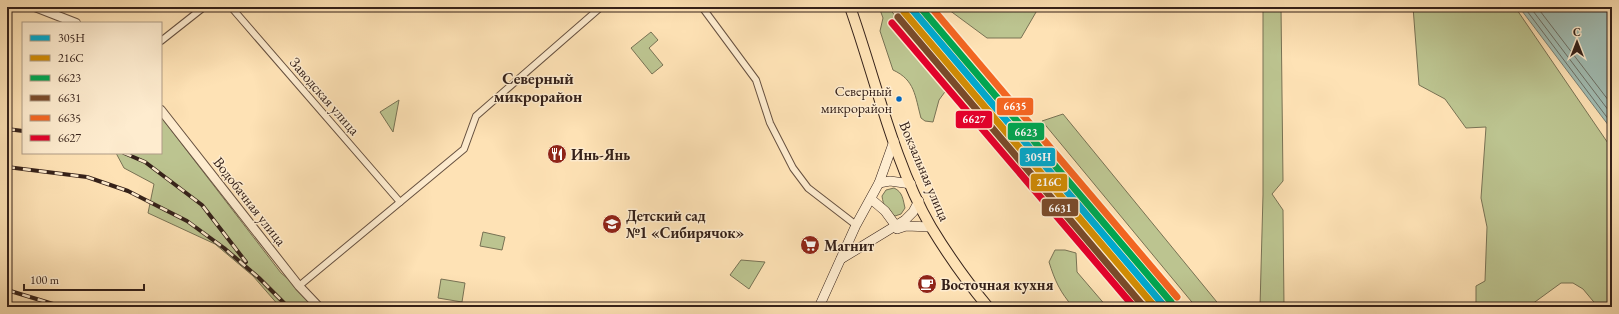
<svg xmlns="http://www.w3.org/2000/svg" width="1619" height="314" font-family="'EB Garamond',serif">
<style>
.green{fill:#bcc490;stroke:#787254}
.water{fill:#a1bdb4;stroke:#767f76}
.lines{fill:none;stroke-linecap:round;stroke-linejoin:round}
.shore{stroke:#6b6f66;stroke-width:1}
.minor-casing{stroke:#675140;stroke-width:8}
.tertiary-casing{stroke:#675140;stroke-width:10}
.secondary-casing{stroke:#352119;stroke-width:10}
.trunk-casing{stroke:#352119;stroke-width:12}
.minor{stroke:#feeccf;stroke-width:6}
.tertiary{stroke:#feeccf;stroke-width:8}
.secondary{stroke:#feeccf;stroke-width:9}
.trunk{stroke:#fee2b5;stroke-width:10}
.rail-casing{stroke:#352119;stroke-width:4}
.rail{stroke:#feeccf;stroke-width:2.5;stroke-dasharray:8;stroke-linecap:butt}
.rail-1-casing{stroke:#feeccf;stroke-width:10}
.rail-2-casing{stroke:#feeccf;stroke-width:10}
.rail-3-casing{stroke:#feeccf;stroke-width:10}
.rail-4-casing{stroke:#feeccf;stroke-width:10}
.rail-5-casing{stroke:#feeccf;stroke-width:10}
.rail-6-casing{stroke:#feeccf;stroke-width:10}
.rail-1{stroke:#00a9ce;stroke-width:7}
.rail-2{stroke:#d08b05;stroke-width:7}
.rail-3{stroke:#00a651;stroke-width:7}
.rail-4{stroke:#7a4b2a;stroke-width:7}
.rail-5{stroke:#f26522;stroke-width:7}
.rail-6{stroke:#e4002b;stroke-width:7}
.bus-dot{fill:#0065bd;stroke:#feeccf;stroke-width:1.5}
.labels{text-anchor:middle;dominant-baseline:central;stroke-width:3;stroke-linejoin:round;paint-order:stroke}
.bus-label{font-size:14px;fill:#352119;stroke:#feeccf;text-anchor:end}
.street-label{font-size:15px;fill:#352119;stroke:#feeccf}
.poi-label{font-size:15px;font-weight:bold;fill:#352119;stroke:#feeccf;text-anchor:start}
.neighbourhood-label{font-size:16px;font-weight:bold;fill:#352119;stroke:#feeccf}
.line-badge{stroke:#feeccf;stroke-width:1.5}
.badge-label{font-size:11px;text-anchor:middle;font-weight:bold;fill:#fff}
</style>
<rect width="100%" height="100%" fill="#fee2b5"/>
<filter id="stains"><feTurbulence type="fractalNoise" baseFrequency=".005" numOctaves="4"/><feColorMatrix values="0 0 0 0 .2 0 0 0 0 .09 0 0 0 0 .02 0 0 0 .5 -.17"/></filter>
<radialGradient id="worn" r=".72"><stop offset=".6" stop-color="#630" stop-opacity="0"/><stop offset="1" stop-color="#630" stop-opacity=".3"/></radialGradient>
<g class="green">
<path d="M 879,7 L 888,7 L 915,40 L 948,77 L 947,89 L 939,100 L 933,122 L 925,121 L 921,118 C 915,96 915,80 893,70 L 880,31 L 883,18 Z"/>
<polygon points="945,7 1039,7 1021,38 987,38"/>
<polygon points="1263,7 1281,7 1283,181 1272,194 1283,210 1284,307 1260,307 1263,195"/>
<polygon points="1413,7 1515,7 1612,149 1612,307 1598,307 1583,289 1573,283 1561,283 1528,307 1476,307 1476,286 1485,281 1487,227 1481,198 1486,127 1466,128 1445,99 1419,85"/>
<polygon points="651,32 658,40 649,48 663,65 652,74 631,48"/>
<polygon points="399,100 393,132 380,112"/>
<polygon points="1063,114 1221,307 1196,307 1042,121"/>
<polygon points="161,117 281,273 321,307 280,307 253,276 215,244 148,213 154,184 124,168 116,153 161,153"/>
<path d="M 894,188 C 903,192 903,200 905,208 L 901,214 L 895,216 C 887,213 883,205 882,196 L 886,190 Z"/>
<polygon points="483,232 505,237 502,250 480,246"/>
<path d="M 1055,250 L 1065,250 L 1076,253 L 1077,272 L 1107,307 L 1073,307 C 1060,292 1055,281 1049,262 Z"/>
<polygon points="741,260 765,262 749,289 730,275"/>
<polygon points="441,279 465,283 462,302 438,298"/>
</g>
<polygon class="water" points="1519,7 1612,7 1612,130"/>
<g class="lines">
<g class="shore">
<polyline points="1524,7 1612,124"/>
<polyline points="1530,7 1612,115"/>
<polyline points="1537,7 1612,105"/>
</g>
<g class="minor-casing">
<g id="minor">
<polyline points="231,7 400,202"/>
<polyline points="702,7 756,80 770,123 793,168 808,188 856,225"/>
<polyline points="161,41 204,7"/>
<polyline points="299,286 464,149 476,116 601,7"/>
</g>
</g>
<g class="tertiary-casing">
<g id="tertiary">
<polyline points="35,7 76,23"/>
<polyline points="161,110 299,286 319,307"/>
</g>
</g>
<g class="secondary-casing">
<g id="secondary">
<polyline points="879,183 890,181 911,184"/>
<polyline points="871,199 885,211 896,226"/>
<polyline points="897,229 906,226 931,227"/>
<polyline points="841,259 905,220 913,212 919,201"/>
<polyline points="819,307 856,225 879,183 894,141"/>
</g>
</g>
<g class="trunk-casing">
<path id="trunk" d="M 850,7 C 875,77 894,164 931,227 C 948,255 967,282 988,307"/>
</g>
<use href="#minor" class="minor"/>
<use href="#tertiary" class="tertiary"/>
<use href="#secondary" class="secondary"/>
<use href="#trunk" class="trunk"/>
<g class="rail-casing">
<g id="rail">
<polyline points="7,129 23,131"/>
<polyline points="124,153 145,162 202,205 246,262"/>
<polyline points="7,167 87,177 128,191 187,221 224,248 259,278 288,307"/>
<polyline points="7,290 63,307"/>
<polyline points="7,303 28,307"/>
</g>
</g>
<use href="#rail" class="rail"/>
<g class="rail-1-casing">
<polyline id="rail-1" points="910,7 1165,307"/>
</g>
<g class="rail-2-casing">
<polyline id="rail-2" points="904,12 1155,307"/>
</g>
<g class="rail-3-casing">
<polyline id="rail-3" points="920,7 1171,302"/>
</g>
<g class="rail-4-casing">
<polyline id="rail-4" points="898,17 1144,307"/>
</g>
<g class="rail-5-casing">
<polyline id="rail-5" points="931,7 1177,297"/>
</g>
<g class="rail-6-casing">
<polyline id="rail-6" points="892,23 1134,307"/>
</g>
<use href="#rail-1" class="rail-1"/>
<use href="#rail-2" class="rail-2"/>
<use href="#rail-3" class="rail-3"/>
<use href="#rail-4" class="rail-4"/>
<use href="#rail-5" class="rail-5"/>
<use href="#rail-6" class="rail-6"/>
</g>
<defs>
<g id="restaurant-disc" transform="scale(1)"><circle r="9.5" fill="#8f2418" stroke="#feeccf"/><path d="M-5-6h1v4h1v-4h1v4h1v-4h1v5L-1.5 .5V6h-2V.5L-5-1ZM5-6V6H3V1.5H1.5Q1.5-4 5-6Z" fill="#fff"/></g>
<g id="school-disc" transform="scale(1)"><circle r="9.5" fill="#8f2418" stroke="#feeccf"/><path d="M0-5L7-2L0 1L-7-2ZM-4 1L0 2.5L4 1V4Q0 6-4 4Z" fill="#fff"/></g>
<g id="supermarket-disc" transform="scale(1)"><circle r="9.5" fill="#8f2418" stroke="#feeccf"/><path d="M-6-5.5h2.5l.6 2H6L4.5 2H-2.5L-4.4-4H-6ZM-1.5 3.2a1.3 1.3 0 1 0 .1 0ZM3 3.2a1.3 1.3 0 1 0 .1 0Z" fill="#fff"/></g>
<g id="cafe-disc" transform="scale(1)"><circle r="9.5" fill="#8f2418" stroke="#feeccf"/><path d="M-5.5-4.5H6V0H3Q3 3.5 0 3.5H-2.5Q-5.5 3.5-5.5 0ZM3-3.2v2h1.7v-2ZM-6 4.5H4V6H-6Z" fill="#fff"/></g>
</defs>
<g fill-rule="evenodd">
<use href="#restaurant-disc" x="557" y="154"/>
<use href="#school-disc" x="612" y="224"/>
<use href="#supermarket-disc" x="810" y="245"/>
<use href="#cafe-disc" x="927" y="284"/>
</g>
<circle class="bus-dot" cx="899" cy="99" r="3.5"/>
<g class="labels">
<g class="bus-label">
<text x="892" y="91">Северный<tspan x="892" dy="17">микрорайон</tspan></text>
</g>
<g class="street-label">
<text transform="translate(325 96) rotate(49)">Заводская улица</text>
<text transform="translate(925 171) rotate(67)">Вокзальная улица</text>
<text transform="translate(250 201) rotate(52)">Водобачная улица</text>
</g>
<g class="poi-label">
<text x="571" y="154">Инь-Янь</text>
<text x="626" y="215">Детский сад<tspan x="626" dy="17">№1 «Сибирячок»</tspan></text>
<text x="824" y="245">Магнит</text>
<text x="941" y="284">Восточная кухня</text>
</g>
<g class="neighbourhood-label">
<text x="538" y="78">Северный<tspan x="538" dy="18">микрорайон</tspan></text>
</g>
</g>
<g class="line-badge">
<rect x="996" y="97" width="38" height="19" rx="4" fill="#f26522"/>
<rect x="955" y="110" width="38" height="19" rx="4" fill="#e4002b"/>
<rect x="1007" y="122" width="38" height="19" rx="4" fill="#00a651"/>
<rect x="1019" y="147" width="37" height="20" rx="4" fill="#00a9ce"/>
<rect x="1030" y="173" width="38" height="19" rx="4" fill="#d08b05"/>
<rect x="1041" y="198" width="38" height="19" rx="4" fill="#7a4b2a"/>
</g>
<g class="badge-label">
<text x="1015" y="110">6635</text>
<text x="974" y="123">6627</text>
<text x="1026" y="136">6623</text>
<text x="1038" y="161">305Н</text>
<text x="1049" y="186">216С</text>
<text x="1060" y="212">6631</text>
</g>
<rect width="1619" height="314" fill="none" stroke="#fee2b5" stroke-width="24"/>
<rect x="8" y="8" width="1603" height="298" fill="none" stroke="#352119" stroke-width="2"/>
<rect x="12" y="12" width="1595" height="290" fill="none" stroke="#352119"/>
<rect x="22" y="22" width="140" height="132" fill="#feeccf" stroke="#ae9b86"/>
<rect x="30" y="35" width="20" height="6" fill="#00a9ce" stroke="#ae9b86"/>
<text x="58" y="42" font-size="12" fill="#352119">305Н</text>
<rect x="30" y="55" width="20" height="6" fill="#d08b05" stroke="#ae9b86"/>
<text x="58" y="62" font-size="12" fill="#352119">216С</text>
<rect x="30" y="75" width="20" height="6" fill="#00a651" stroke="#ae9b86"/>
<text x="58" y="82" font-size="12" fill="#352119">6623</text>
<rect x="30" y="95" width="20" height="6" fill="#7a4b2a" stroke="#ae9b86"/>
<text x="58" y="102" font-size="12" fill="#352119">6631</text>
<rect x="30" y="115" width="20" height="6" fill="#f26522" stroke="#ae9b86"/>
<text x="58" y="122" font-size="12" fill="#352119">6635</text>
<rect x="30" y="135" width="20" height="6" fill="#e4002b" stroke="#ae9b86"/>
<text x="58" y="142" font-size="12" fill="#352119">6627</text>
<g transform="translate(1577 42)" stroke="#feeccf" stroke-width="3" paint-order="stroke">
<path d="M0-3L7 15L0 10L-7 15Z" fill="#352119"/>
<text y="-6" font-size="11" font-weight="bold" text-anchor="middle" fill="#352119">С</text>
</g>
<path d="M24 284v6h120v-6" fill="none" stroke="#352119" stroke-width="2"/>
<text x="30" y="284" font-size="12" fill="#352119" stroke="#feeccf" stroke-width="3" paint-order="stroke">100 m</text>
<rect width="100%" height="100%" filter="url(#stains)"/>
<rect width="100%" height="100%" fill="url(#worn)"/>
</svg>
